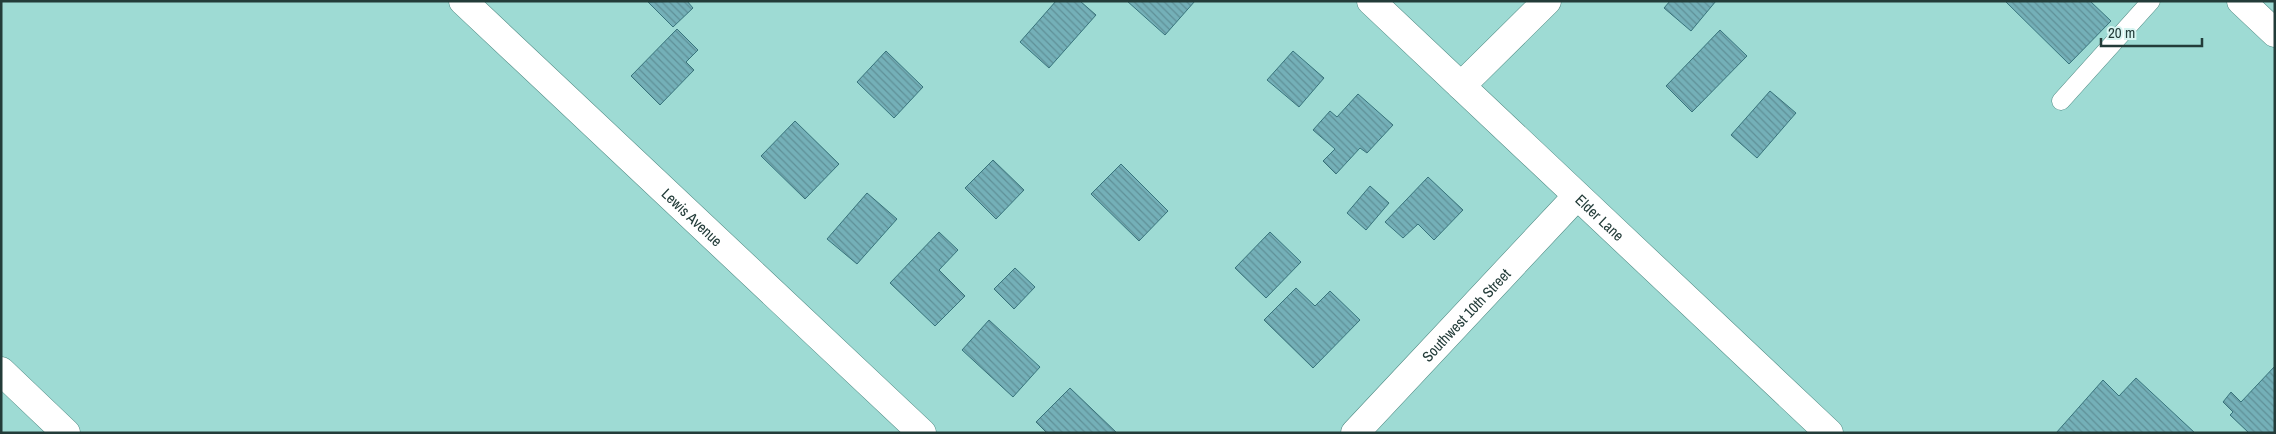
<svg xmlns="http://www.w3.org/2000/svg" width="2276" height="434" font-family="'Archivo Narrow',sans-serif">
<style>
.building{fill:url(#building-back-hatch);stroke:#38747c}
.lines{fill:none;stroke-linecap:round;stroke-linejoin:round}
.service-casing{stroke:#4c8881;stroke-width:19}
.minor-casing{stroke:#4c8881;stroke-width:29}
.service{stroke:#fff;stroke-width:18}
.minor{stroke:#fff;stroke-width:28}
.labels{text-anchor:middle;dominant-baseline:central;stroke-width:4;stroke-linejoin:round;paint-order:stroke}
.street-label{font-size:15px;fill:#233c39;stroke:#d7f5f1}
</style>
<defs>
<pattern id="building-back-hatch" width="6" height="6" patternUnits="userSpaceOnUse" patternTransform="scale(1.25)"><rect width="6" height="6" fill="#74b0b8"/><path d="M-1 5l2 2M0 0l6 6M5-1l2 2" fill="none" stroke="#5f9097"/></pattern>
</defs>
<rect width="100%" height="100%" fill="#9edbd4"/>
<g class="building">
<polygon points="687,1 693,8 673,27 648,2"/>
<polygon points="1056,1 1080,1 1096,15 1049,68 1020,42"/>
<polygon points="1127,1 1195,1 1165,35"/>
<polygon points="1670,1 1716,1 1691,31 1664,8"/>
<polygon points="2005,1 2090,1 2111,21 2069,64"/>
<polygon points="677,29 698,50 686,62 694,70 660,105 631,76"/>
<polygon points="1720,30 1747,56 1692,112 1666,86"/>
<polygon points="886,51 923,87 894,118 857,82"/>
<polygon points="1293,51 1324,78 1299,107 1267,80"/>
<polygon points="1770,91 1796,113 1757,158 1731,135"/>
<polygon points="1358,94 1393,125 1367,153 1360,148 1336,174 1323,161 1335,149 1313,130 1330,111 1337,117"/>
<polygon points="795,121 839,164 805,199 761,156"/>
<polygon points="993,160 1024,190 996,219 965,188"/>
<polygon points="1121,164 1168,211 1139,241 1091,194"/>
<polygon points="1428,177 1463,210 1434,240 1418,224 1403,238 1385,222"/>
<polygon points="1370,186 1389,203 1366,230 1347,213"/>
<polygon points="867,193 897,219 857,264 827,239"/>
<polygon points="939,232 958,250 939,270 965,296 935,326 890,283"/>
<polygon points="1270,232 1301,262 1266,298 1235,268"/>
<polygon points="1015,268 1035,287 1014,309 994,289"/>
<polygon points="1296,288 1315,306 1330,291 1360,320 1313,368 1264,320"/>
<polygon points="989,320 1040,367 1013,397 962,350"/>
<polygon points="2275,366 2275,433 2249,433 2230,415 2233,412 2223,402 2231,392 2241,402"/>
<polygon points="2136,378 2195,433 2056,433 2103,380 2119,396"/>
<polygon points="1070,388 1117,433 1047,433 1036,422"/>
</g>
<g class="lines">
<g class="service-casing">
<polyline id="service" points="2061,101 2151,1"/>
</g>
<g class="minor-casing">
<g id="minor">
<path id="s1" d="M 463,1 L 922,433"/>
<path id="s2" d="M 1371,1 L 1829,433"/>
<polyline points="2241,1 2275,33"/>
<polyline points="1461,86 1547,1"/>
<polyline points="1,371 66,433"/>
<path id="s3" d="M 1355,433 L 1577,196"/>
</g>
</g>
<use href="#service" class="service"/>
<use href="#minor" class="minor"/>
</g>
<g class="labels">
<g class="street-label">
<text stroke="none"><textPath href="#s1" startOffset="315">Lewis Avenue</textPath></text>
<text stroke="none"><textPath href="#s2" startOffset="315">Elder Lane</textPath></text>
<text stroke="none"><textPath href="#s3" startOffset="162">Southwest 10th Street</textPath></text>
</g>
</g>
<rect width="2276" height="434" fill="none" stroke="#233c39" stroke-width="5"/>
<path d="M2101 38v8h101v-8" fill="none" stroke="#233c39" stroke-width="2.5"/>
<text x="2108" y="38" font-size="15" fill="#233c39" stroke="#d7f5f1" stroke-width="4" paint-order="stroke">20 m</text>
</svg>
